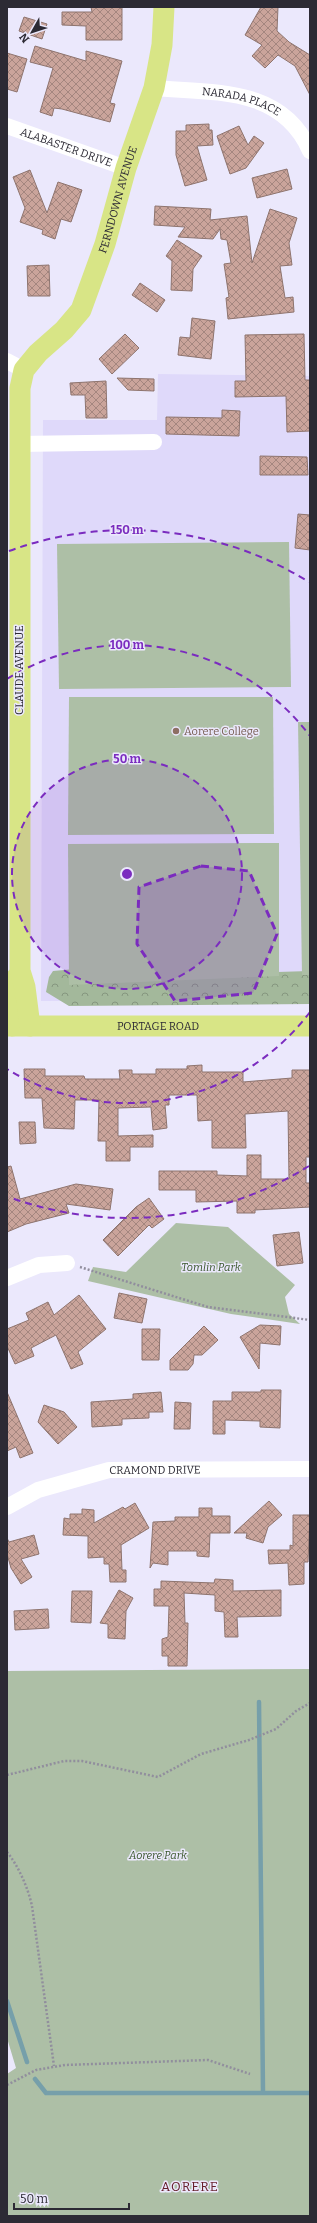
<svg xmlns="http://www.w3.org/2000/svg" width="317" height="2223" font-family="Bitter,serif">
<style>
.built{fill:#dfd9fa}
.forest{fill:url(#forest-crowns)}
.green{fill:#adbfa6}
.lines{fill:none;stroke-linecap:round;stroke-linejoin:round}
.stream{stroke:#769faa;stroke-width:4.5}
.building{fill:url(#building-cross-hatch);stroke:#8e746e}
.path{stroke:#918e9d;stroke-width:2.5;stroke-dasharray:2 2;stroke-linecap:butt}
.minor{stroke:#fff;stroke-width:16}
.major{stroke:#d8e586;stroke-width:21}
.marked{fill:#7b2cbf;fill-opacity:0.2;stroke:#7b2cbf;stroke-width:3;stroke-dasharray:8 5;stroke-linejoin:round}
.ring{fill:none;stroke:#7b2cbf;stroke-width:2;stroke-dasharray:7 5}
.education-dot{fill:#8d6e63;stroke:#ebe8fc;stroke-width:1.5}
.labels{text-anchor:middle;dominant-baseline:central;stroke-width:3;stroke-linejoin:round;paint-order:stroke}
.street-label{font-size:11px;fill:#2c2a34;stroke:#ebe8fc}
.education-label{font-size:11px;fill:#785e54;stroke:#ebe8fc;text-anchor:start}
.park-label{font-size:11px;font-style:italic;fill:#39572b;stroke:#ebe8fc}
.quarter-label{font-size:13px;letter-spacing:1px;fill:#651f2b;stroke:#ebe8fc}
.centre{fill:#7b2cbf;stroke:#ebe8fc;stroke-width:2}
.ring-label{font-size:12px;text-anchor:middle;font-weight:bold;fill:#7b2cbf;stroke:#ebe8fc;stroke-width:3;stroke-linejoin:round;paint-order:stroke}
</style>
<defs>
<pattern id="forest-crowns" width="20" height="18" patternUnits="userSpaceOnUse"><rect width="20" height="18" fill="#a3b89b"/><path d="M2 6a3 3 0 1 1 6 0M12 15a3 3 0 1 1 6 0" fill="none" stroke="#85967f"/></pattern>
<pattern id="building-cross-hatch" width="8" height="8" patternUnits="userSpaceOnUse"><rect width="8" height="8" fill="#caa49b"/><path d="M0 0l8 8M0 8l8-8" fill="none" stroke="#a4867f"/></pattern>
</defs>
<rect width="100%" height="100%" fill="#ebe8fc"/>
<polygon class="built" points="158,374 310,376 310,1000 41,1001 43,420 157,420"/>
<polygon class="forest" points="75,969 277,972 310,971 310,1004 69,1006 46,992 49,977 53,971"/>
<g class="green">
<polygon points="289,542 291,687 59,689 57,544"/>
<polygon points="69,697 273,697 274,834 68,835"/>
<polygon points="298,722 310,722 310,975 302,975"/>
<polygon points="279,843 279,976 69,985 68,844"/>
<polygon points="176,1223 228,1227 295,1285 285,1297 289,1314 300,1324 231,1314 88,1281 93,1267 126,1272"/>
<polygon points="310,1669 310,2216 7,2216 7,2074 16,2068 7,2038 7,1671"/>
</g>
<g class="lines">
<g class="stream">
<polyline points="259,1702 263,2092"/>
<polyline points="7,2001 27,2062"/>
<polyline points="35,2079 46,2093 310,2093"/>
</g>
</g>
<g class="building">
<polygon points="91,7 122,7 122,40 86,40 86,26 62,25 62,12 92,12"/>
<polygon points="261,7 278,7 277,31 289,42 310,55 310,95 295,66 278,55 265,68 252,56 262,45 245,35"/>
<polygon points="24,17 47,24 42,39 19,31"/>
<polygon points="35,46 86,61 86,51 122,61 110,103 115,104 110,122 62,109 54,108 52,116 40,112 53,68 30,62"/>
<polygon points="7,53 27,59 17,92 7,89"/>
<polygon points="209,124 209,130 212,130 213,145 197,146 207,180 185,186 176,155 176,131 186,131 186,125"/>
<polygon points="239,126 248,145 254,136 264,143 246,168 230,174 217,136"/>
<polygon points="287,169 292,189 257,198 252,178"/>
<polygon points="30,170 47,213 58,182 82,190 71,222 61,219 55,239 42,234 43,230 20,222 25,208 13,177"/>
<polygon points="155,206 211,209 210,220 247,216 252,263 270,209 297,218 289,243 292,265 280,266 285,298 293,297 294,312 228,319 226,298 229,297 224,264 231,263 227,240 221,239 220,229 213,239 178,237 185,227 154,225"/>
<polygon points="177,240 202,256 193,269 192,291 171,290 172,261 166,256"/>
<polygon points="49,265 50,296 28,296 27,266"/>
<polygon points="140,283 165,300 157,312 132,295"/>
<polygon points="192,318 215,321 211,359 178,355 180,337 190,338"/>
<polygon points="125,334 139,348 112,374 99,359"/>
<polygon points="304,334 305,380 310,380 310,431 287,432 286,396 235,397 235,381 246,381 245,335"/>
<polygon points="117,378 154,379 154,391 128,390"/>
<polygon points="106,381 107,418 86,418 85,395 71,395 70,383"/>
<polygon points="222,410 240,411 239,436 166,434 166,417 222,418"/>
<polygon points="260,456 307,457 308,475 260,475"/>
<polygon points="298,514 310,515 310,550 295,548"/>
<polygon points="202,1065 202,1072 243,1072 243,1082 292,1078 292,1070 310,1070 310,1157 306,1157 306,1183 310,1183 310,1207 255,1210 255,1213 237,1213 237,1201 196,1202 196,1190 159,1190 159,1171 217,1171 217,1175 247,1176 247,1155 261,1155 261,1179 289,1179 288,1111 245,1114 246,1148 212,1148 212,1120 198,1121 197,1095 169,1095 169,1105 165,1105 167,1128 153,1130 151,1107 118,1108 118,1136 153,1135 153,1147 130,1147 130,1161 106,1161 106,1141 98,1141 99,1100 75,1100 74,1129 44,1128 42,1098 25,1098 24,1069 45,1069 45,1076 84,1076 85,1079 120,1079 119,1070 132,1070 132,1074 156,1074 156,1069 187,1069 187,1066"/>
<polygon points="19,1122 35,1122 36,1143 20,1144"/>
<polygon points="11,1166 20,1199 76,1184 113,1189 110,1210 66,1204 69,1213 26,1224 7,1232 7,1167"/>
<polygon points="149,1198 164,1219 152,1228 149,1225 118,1256 103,1240 136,1207"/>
<polygon points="299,1232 303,1263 277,1266 273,1235"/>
<polygon points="119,1293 147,1299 142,1323 114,1318"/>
<polygon points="79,1295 106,1329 78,1352 83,1364 71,1369 56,1335 31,1348 34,1356 15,1364 7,1346 7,1329 29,1320 26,1313 48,1302 54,1315"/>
<polygon points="260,1325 281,1326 280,1345 260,1343 259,1369 240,1337"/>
<polygon points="204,1326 218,1340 202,1355 194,1355 193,1364 188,1370 170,1370 170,1360"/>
<polygon points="142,1329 160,1329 159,1360 142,1360"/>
<polygon points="261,1390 281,1390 280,1428 260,1427 260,1421 225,1420 225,1434 213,1434 213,1401 232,1401 232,1392 261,1392"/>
<polygon points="7,1392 33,1453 20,1458 16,1447 7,1451"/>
<polygon points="161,1392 163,1412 149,1412 149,1418 122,1419 122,1425 92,1427 91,1402 133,1399 133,1394"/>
<polygon points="175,1402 191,1403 190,1429 174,1429"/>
<polygon points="44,1405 64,1412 77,1427 58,1444 38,1422"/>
<polygon points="269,1501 282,1515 268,1527 263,1543 246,1538 247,1533 234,1533"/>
<polygon points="135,1503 149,1528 121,1545 122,1570 126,1570 126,1582 110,1582 109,1564 104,1564 104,1557 88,1558 88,1536 63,1535 64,1518 70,1519 70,1514 82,1514 82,1509 94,1510 94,1523 123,1507 125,1509"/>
<polygon points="199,1508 212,1508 212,1516 230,1516 230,1533 210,1533 209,1557 197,1556 197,1551 168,1551 168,1565 153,1563 150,1568 153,1522 175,1521 175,1517 199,1517"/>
<polygon points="293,1515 310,1515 308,1562 304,1562 304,1584 289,1585 288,1563 269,1564 268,1550 290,1550 290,1545 293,1546"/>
<polygon points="34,1535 39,1554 21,1559 32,1577 21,1584 11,1568 7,1554 7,1538 9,1542"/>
<polygon points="215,1579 233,1580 233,1591 281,1590 281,1616 237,1617 238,1637 225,1637 224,1612 215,1611 215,1595 184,1593 185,1623 188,1623 187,1666 168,1666 168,1656 162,1656 162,1639 168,1637 169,1606 154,1606 154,1589 161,1589 161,1581 214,1583"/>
<polygon points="119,1590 133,1598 126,1611 125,1639 108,1638 108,1624 100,1623"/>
<polygon points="72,1591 92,1591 91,1623 71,1622"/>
<polygon points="48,1609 49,1628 15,1630 14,1611"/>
</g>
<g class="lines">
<g class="path">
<polyline points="80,1267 208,1307 310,1320"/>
<polyline points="7,1775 64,1761 82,1761 158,1777 201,1754 249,1740 276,1729 296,1711 310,1703"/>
<path d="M 7,1852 C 19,1867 28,1888 32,1906 L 54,2066"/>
<polyline points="7,2085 36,2070 65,2065 208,2060 250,2074"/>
</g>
<g class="minor">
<path id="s1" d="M 154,88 C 212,93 282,86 310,151"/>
<path id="s2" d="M 7,126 L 126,168"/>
<polyline points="7,361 24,370"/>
<polyline points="18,444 154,442"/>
<polyline points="7,1278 39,1265 67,1263"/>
<path id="s3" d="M 7,1507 L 38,1490 L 109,1470 L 310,1469"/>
</g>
<g class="major">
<path id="s4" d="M 7,1026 L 310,1026"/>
<polyline points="12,1026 14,982 16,978"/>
<path id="s5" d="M 30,1026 L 25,987 L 20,971 L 20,388 L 24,370 L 38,353 L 64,330 L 81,310 L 105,244 L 126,168 L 154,88 L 162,45 L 164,7"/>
</g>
</g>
<path class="marked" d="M 201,866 L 249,871 L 277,934 L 253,993 L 175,1001 L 137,944 L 139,887 Z"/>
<circle cx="127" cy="874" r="115" fill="#7b2cbf" fill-opacity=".12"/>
<g class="ring">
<circle cx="127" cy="874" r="115"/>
<path d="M310 1012A229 229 0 0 1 7 1069M7 679A229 229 0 0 1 310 736"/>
<path d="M309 1166A344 344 0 0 1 9 1197M9 551A344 344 0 0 1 309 582"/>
</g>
<circle class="education-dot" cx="176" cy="731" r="4"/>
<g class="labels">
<g class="street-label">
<text stroke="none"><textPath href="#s1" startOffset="89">NARADA PLACE</textPath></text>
<text stroke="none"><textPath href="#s2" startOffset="63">ALABASTER DRIVE</textPath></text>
<text stroke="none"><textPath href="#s5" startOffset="857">FERNDOWN AVENUE</textPath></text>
<text transform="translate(19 670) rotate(-90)">CLAUDE AVENUE</text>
<text stroke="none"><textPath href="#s4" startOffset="151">PORTAGE ROAD</textPath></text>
<text stroke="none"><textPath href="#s3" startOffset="155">CRAMOND DRIVE</textPath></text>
</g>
<g class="education-label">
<text x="184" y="731">Aorere College</text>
</g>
<g class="park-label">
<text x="211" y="1267">Tomlin Park</text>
<text x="158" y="1855">Aorere Park</text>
</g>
<g class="quarter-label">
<text x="190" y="2186">AORERE</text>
</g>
</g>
<circle cx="127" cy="874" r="6" class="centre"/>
<g class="ring-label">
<text x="127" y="534">150 m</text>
<text x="127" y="649">100 m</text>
<text x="127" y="763">50 m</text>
</g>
<rect width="317" height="2223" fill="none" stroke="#2c2a34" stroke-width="16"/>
<g transform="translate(32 32) rotate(231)" stroke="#ebe8fc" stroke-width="3" paint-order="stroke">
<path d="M0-3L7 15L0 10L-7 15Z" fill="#2c2a34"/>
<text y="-6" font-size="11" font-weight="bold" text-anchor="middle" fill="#2c2a34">N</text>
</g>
<path d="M14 2203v6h115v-6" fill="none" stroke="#2c2a34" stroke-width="2"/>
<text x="20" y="2203" font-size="12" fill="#2c2a34" stroke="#ebe8fc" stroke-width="3" paint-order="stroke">50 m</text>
</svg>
